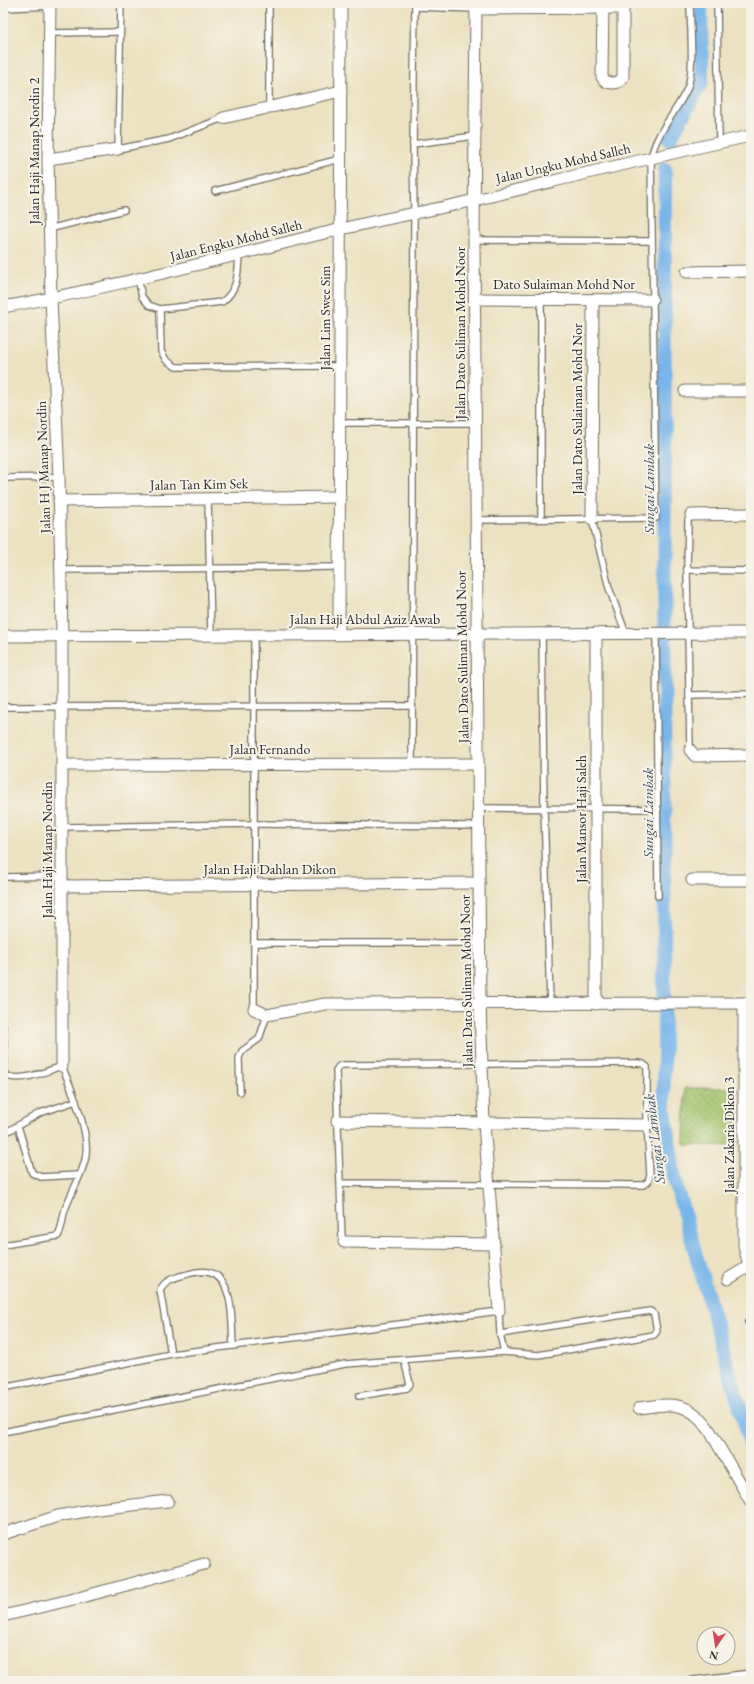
<svg xmlns="http://www.w3.org/2000/svg" width="754" height="1684" font-family="'EB Garamond',serif">
<style>
.green{fill:url(#green-dots);stroke:#66764b}
.lines{fill:none;stroke-linecap:round;stroke-linejoin:round}
.canal{stroke:#77b5ea;stroke-width:14}
.service-casing{stroke:#6f6b5f;stroke-width:8}
.minor-casing{stroke:#6f6b5f;stroke-width:13}
.service{stroke:#fff;stroke-width:5.5}
.minor{stroke:#fff;stroke-width:11}
.labels{text-anchor:middle;dominant-baseline:central;stroke-width:4;stroke-linejoin:round;paint-order:stroke}
.street-label{font-size:14px;fill:#2b2b2b;stroke:#f7f3e8}
.water-label{font-size:15px;font-style:italic;fill:#425464;stroke:#f7f3e8}
</style>
<defs>
<pattern id="green-dots" width="8" height="8" patternUnits="userSpaceOnUse"><rect width="8" height="8" fill="#a0c26b"/><path d="M2 2h.1M6 6h.1" fill="none" stroke="#839e58" stroke-width="1.8" stroke-linecap="round"/></pattern>
</defs>
<rect width="100%" height="100%" fill="#f7f3e8"/>
<filter id="ink" filterUnits="userSpaceOnUse"><feTurbulence type="fractalNoise" baseFrequency=".025" numOctaves="2"/><feDisplacementMap in="SourceGraphic" scale="8" xChannelSelector="R" yChannelSelector="G"/><feConvolveMatrix kernelMatrix="1 2 1 2 8 2 1 2 1" color-interpolation-filters="sRGB"/></filter>
<filter id="wash" filterUnits="userSpaceOnUse"><feTurbulence type="fractalNoise" baseFrequency=".012" numOctaves="4" result="noise"/><feDisplacementMap in="SourceGraphic" scale="16" xChannelSelector="R" yChannelSelector="G"/><feGaussianBlur stdDeviation="0.9" result="paint"/><feColorMatrix in="noise" values="0 0 0 0 0 0 0 0 0 0 0 0 0 0 0 0 0 1.4 0 .05"/><feComposite in="paint" operator="in"/></filter>
<g filter="url(#wash)">
<rect width="100%" height="100%" fill="#ece1c0"/>
<polygon class="green" points="685,1088 737,1088 737,1146 684,1145"/>
<g class="lines">
<g class="canal">
<polyline points="670,139 702,82 701,3"/>
<polyline points="665,169 664,1103 675,1182 751,1446"/>
</g>
</g>
</g>
<g filter="url(#ink)">
<g class="lines">
<g class="service-casing">
<g id="service">
<polyline points="121,3 118,149 169,139 223,118"/>
<polyline points="415,3 415,7 476,9"/>
<polyline points="717,3 719,142"/>
<polyline points="3,8 50,6"/>
<polyline points="49,33 120,32"/>
<polyline points="269,108 269,3"/>
<polyline points="413,144 475,136"/>
<polyline points="215,191 340,159"/>
<polyline points="49,229 124,210"/>
<polyline points="474,240 652,241"/>
<path d="M 138,279 L 142,297 L 149,305 L 160,309 L 222,302 C 238,290 238,274 239,255"/>
<polyline points="160,309 161,351 166,360 176,367 340,366"/>
<polyline points="340,423 475,423"/>
<polyline points="3,478 59,477"/>
<polyline points="208,499 211,634"/>
<polyline points="691,515 688,520 687,570 751,571"/>
<polyline points="541,519 541,300"/>
<polyline points="592,519 609,588 626,634"/>
<path d="M 476,520 L 656,518 L 651,158 C 656,132 676,113 687,89 C 695,71 690,25 690,3"/>
<polyline points="60,570 339,567"/>
<polyline points="687,570 690,750"/>
<polyline points="542,633 544,809 550,1004"/>
<polyline points="656,634 658,896"/>
<polyline points="689,695 751,694"/>
<polyline points="3,707 412,706"/>
<polyline points="412,764 414,213 413,144 415,7"/>
<polyline points="478,808 658,809"/>
<polyline points="62,827 254,824 478,826"/>
<polyline points="3,877 62,876"/>
<polyline points="254,943 480,943"/>
<polyline points="254,1009 254,634"/>
<path d="M 3,1027 L 5,1070 L 7,1076 C 24,1082 46,1071 62,1066 C 71,1087 89,1132 86,1155 C 84,1171 72,1191 66,1207 C 62,1216 63,1227 58,1236 L 3,1245"/>
<polyline points="240,1092 239,1058 242,1051 259,1039 267,1015"/>
<polyline points="18,1126 32,1173 41,1177 79,1175"/>
<polyline points="3,1134 40,1113 76,1101"/>
<polyline points="340,1183 643,1185 648,1182 650,1175 647,1125 647,1067 643,1064 638,1063 341,1065 338,1067 336,1071 342,1240 344,1242"/>
<polyline points="748,1322 751,1320"/>
<polyline points="500,1334 650,1311 654,1314 657,1331 654,1335 538,1355 504,1352"/>
<path d="M 171,1354 L 160,1290 C 165,1279 177,1277 188,1274 C 236,1259 231,1316 233,1346"/>
<polyline points="3,1388 171,1354 499,1311 500,1334 504,1352 345,1364 3,1432"/>
<polyline points="359,1396 407,1388 410,1384 404,1360"/>
<polyline points="686,1681 751,1673"/>
</g>
</g>
<g class="minor-casing">
<g id="minor">
<polyline points="50,3 48,159 51,299 59,477 62,635 62,1066"/>
<polyline points="476,3 474,240 480,1004 484,1124 499,1311"/>
<path d="M 603,3 L 602,77 C 606,85 619,85 623,77 L 623,3"/>
<polyline points="476,9 623,8"/>
<polyline points="223,118 341,91"/>
<polyline points="48,159 118,149"/>
<polyline points="687,272 751,271"/>
<polyline points="475,299 652,300"/>
<path d="M 3,307 C 116,287 226,257 337,230 C 377,220 418,213 458,204 C 556,181 653,156 751,136"/>
<polyline points="685,391 751,391"/>
<polyline points="59,501 340,497"/>
<polyline points="691,515 751,514"/>
<polyline points="592,519 593,300"/>
<polyline points="596,633 596,1004"/>
<polyline points="339,634 341,3"/>
<polyline points="3,636 751,633"/>
<polyline points="690,750 695,756 751,755"/>
<polyline points="62,765 478,764"/>
<polyline points="692,880 751,880"/>
<polyline points="62,886 479,883"/>
<polyline points="744,1003 744,1246 749,1266"/>
<polyline points="254,1009 267,1015 325,1004 751,1003"/>
<polyline points="337,1121 647,1125"/>
<polyline points="344,1242 494,1244"/>
<polyline points="728,1279 751,1265"/>
<path d="M 639,1408 C 672,1403 690,1401 710,1431 L 751,1502"/>
<polyline points="3,1534 58,1516 98,1509 168,1501"/>
<polyline points="3,1616 82,1597 204,1564"/>
</g>
</g>
<use href="#service" class="service"/>
<use href="#minor" class="minor"/>
</g>
</g>
<g class="labels">
<g class="street-label">
<text transform="translate(34 151) rotate(-90)">Jalan Haji Manap Nordin 2</text>
<text transform="translate(563 163) rotate(-13)">Jalan Ungku Mohd Salleh</text>
<text transform="translate(236 240) rotate(-14)">Jalan Engku Mohd Salleh</text>
<text x="564" y="284">Dato Sulaiman Mohd Nor</text>
<text transform="translate(325 318) rotate(-90)">Jalan Lim Swee Sim</text>
<text transform="translate(460 333) rotate(-90)">Jalan Dato Suliman Mohd Noor</text>
<text transform="translate(577 409) rotate(-90)">Jalan Dato Sulaiman Mohd Nor</text>
<text transform="translate(43 467) rotate(-92)">Jalan H J Manap Nordin</text>
<text transform="translate(199 484) rotate(-1)">Jalan Tan Kim Sek</text>
<text x="365" y="619">Jalan Haji Abdul Aziz Awab</text>
<text transform="translate(462 657) rotate(-91)">Jalan Dato Suliman Mohd Noor</text>
<text x="270" y="749">Jalan Fernando</text>
<text transform="translate(581 819) rotate(-90)">Jalan Mansor Haji Saleh</text>
<text transform="translate(47 850) rotate(-90)">Jalan Haji Manap Nordin</text>
<text x="270" y="869">Jalan Haji Dahlan Dikon</text>
<text transform="translate(466 981) rotate(-91)">Jalan Dato Suliman Mohd Noor</text>
<text transform="translate(729 1135) rotate(-90)">Jalan Zakaria Dikon 3</text>
</g>
<g class="water-label">
<text transform="translate(648 489) rotate(-90)">Sungai Lambak</text>
<text transform="translate(647 813) rotate(-90)">Sungai Lambak</text>
<text transform="translate(654 1139) rotate(-97)">Sungai Lambak</text>
</g>
</g>
<rect width="754" height="1684" fill="none" stroke="#f7f3e8" stroke-width="16"/>
<g transform="translate(716 1646) rotate(193)"><circle r="19" fill="#f7f3e8" stroke="#a5a39c"/>
<path d="M0-3L7 15L0 10L-7 15Z" fill="#d1495b"/>
<text y="-6" font-size="11" font-weight="bold" text-anchor="middle" fill="#2b2b2b">N</text>
</g>
</svg>
